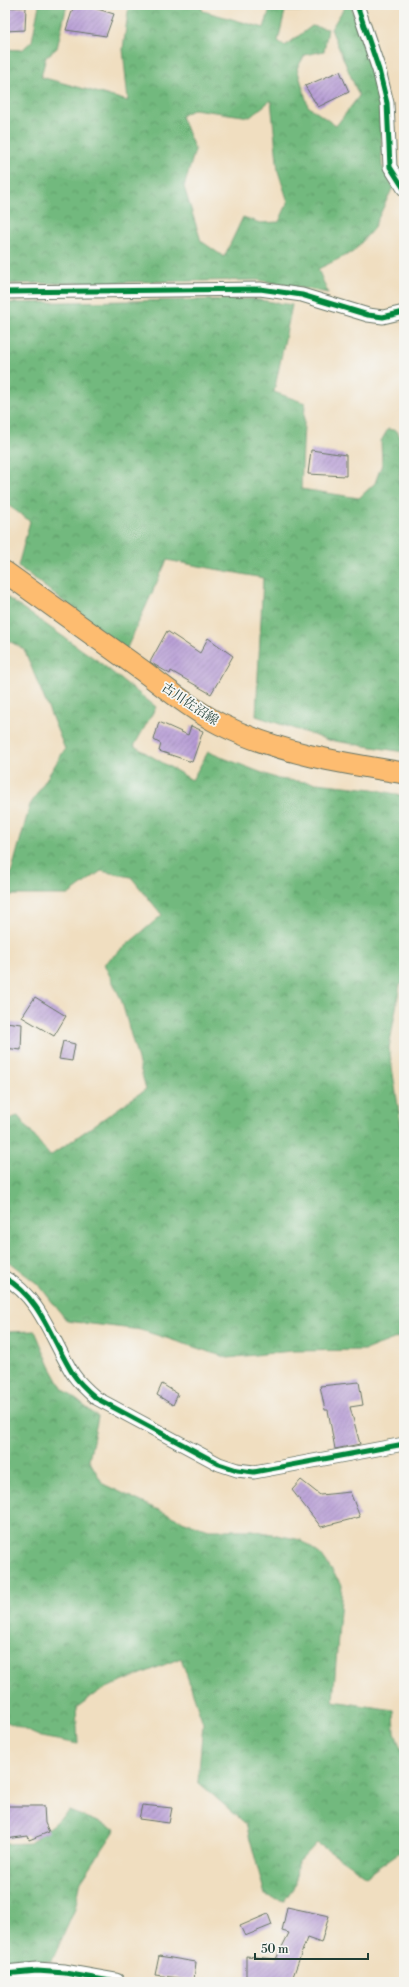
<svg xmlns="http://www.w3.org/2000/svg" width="409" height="1987" font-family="'Libre Bodoni','Noto Serif JP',serif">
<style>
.forest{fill:url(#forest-crowns);stroke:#487b59;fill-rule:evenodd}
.building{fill:url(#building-hatch)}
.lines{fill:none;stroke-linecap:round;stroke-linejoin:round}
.minor-casing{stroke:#687565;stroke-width:15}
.tertiary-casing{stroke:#687565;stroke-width:19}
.primary-casing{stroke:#687565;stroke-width:23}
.minor{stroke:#fff;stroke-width:13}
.tertiary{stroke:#fff;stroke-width:17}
.primary{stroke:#fdbc70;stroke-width:21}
.cycleway-casing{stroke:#f6f6f2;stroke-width:8}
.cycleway{stroke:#00873e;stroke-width:5}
.labels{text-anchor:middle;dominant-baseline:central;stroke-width:3.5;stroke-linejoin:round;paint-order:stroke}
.street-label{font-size:13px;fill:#1f3d34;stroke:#f6f6f2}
</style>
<defs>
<pattern id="forest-crowns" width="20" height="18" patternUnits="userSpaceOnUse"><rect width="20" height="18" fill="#72b97e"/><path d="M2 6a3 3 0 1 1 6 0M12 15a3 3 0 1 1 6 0" fill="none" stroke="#5d9868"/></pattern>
<pattern id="building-hatch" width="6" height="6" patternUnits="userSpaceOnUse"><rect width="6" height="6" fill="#b59ad4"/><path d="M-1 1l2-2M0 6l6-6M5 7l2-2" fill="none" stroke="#937fad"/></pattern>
</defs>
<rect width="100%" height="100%" fill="#f6f6f2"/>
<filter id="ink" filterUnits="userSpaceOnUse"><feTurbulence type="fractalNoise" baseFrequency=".025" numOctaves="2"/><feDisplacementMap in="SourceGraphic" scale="8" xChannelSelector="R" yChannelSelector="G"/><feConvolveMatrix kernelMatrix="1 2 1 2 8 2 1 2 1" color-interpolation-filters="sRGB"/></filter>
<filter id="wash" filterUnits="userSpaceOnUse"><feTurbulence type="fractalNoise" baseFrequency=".012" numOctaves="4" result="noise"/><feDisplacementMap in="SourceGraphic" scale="16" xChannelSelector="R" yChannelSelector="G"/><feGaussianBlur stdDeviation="0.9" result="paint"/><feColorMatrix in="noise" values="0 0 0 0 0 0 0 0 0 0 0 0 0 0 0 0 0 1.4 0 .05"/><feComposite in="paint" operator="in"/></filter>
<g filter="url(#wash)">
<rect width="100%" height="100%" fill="#f0dec0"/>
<g class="forest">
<path d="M 39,5 L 67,5 L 57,48 L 46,57 L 41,77 L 128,101 L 123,49 L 129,5 L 200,5 L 203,11 L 264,28 L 271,5 L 305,5 L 301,11 L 285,11 L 278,41 L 285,46 L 312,26 L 328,29 L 324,51 L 305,55 L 297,68 L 308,106 L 336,126 L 359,96 L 331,29 L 346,5 L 351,5 L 380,102 L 382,166 L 393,187 L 373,229 L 353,252 L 318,269 L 328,293 L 258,280 L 5,284 L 5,49 L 22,50 L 32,41 ZM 271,100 L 278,171 L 288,202 L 279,222 L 260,223 L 243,217 L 224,257 L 201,241 L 184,187 L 195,150 L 181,116 L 194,109 L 250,117 Z"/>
<polygon points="253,299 292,305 274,392 305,403 301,489 359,498 375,483 382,464 381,441 388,429 397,431 403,442 399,484 404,493 404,752 328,740 256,716 263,578 167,560 126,650 18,566 30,521 5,503 5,303"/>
<polygon points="5,596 98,661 156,707 134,746 192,780 208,752 278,779 373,789 404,796 404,982 400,985 389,1048 404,1144 404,1335 365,1350 291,1351 228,1358 141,1330 67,1321 39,1285 5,1259 5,1120 18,1116 50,1156 146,1089 121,999 104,964 162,915 131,877 101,871 68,895 5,895 30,805 65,749 24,649 5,639"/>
<polygon points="35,1331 50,1366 62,1388 98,1417 89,1460 103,1484 182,1521 209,1530 252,1530 301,1540 321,1555 342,1585 333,1701 394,1710 395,1733 404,1757 404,1852 401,1851 366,1876 317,1843 297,1864 296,1884 284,1901 265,1895 246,1824 198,1782 203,1723 181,1658 99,1691 76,1708 78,1744 41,1737 5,1721 5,1332"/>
<polygon points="69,1811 116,1829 81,1881 75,1909 52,1961 5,1963 5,1844 30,1843"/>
</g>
<g id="blocks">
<g class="building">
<polygon points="74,5 84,5 114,14 106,36 66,30"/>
<polygon points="26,7 25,30 5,31 5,8"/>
<polygon points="340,71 349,92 318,107 305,86"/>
<polygon points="311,450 346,455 346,476 308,474"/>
<polygon points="167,631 200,653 208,638 233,656 211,694 171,671 170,674 150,662"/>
<polygon points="159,722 188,735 191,726 203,731 192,762 159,751 161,744 154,740"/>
<polygon points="35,997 66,1016 54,1036 22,1017"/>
<polygon points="5,1022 22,1024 21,1050 5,1048"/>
<polygon points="63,1041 75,1044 72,1061 59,1059"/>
<polygon points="359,1382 363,1405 350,1407 360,1444 335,1449 328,1410 325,1410 320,1386"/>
<polygon points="162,1384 178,1394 173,1405 157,1395"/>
<polygon points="301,1480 320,1495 350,1492 360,1517 321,1527 292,1490"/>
<polygon points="142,1805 172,1808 169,1823 139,1819"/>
<polygon points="5,1806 44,1806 45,1823 49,1832 29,1840 28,1836 5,1839"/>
<polygon points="287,1907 329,1916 321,1943 307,1938 291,1982 246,1977 246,1956 276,1959 289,1933 282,1931"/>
<polygon points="268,1914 272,1925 245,1936 240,1926"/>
<polygon points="159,1956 196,1962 194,1980 155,1975"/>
</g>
</g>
</g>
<g filter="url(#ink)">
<use href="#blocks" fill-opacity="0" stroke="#687565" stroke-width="1"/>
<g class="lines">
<g class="minor-casing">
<g id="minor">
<polyline points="357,5 379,70 387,103 390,167 404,189"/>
<polyline points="5,292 260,289 302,295 368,315 383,317 404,312"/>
<path d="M 5,1278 C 41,1298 52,1341 73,1374 C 79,1383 88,1391 96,1398 L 219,1464 L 237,1470 L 254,1472 L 404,1444"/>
</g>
</g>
<g class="tertiary-casing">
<polyline id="tertiary" points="5,1974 37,1971 65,1973 116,1982"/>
</g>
<g class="primary-casing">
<path id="primary" d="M 5,572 C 51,605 97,638 143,671 C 167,689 194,711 220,724 C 278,753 341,763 404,773"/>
</g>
<use href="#minor" class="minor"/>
<use href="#tertiary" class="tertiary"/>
<use href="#primary" class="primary"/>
<g class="cycleway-casing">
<g id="cycleway">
<polyline points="357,5 379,70 387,103 390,167 404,189"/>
<polyline points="5,292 260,289 302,295 368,315 383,317 404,312"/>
<path d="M 5,1278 C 41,1298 52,1341 73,1374 C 79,1383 88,1391 96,1398 L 219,1464 L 237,1470 L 254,1472 L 404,1444"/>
<polyline points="5,1974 37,1971 65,1973 116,1982"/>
</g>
</g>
<use href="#cycleway" class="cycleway"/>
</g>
</g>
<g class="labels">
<g class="street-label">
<text transform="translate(190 704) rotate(34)">古川佐沼線</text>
</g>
</g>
<rect width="409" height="1987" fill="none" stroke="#f6f6f2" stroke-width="20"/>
<path d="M255 1953v6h113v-6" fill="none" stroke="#1f3d34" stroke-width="2"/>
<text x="261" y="1953" font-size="12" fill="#1f3d34" stroke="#f6f6f2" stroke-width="3" paint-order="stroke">50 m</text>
</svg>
